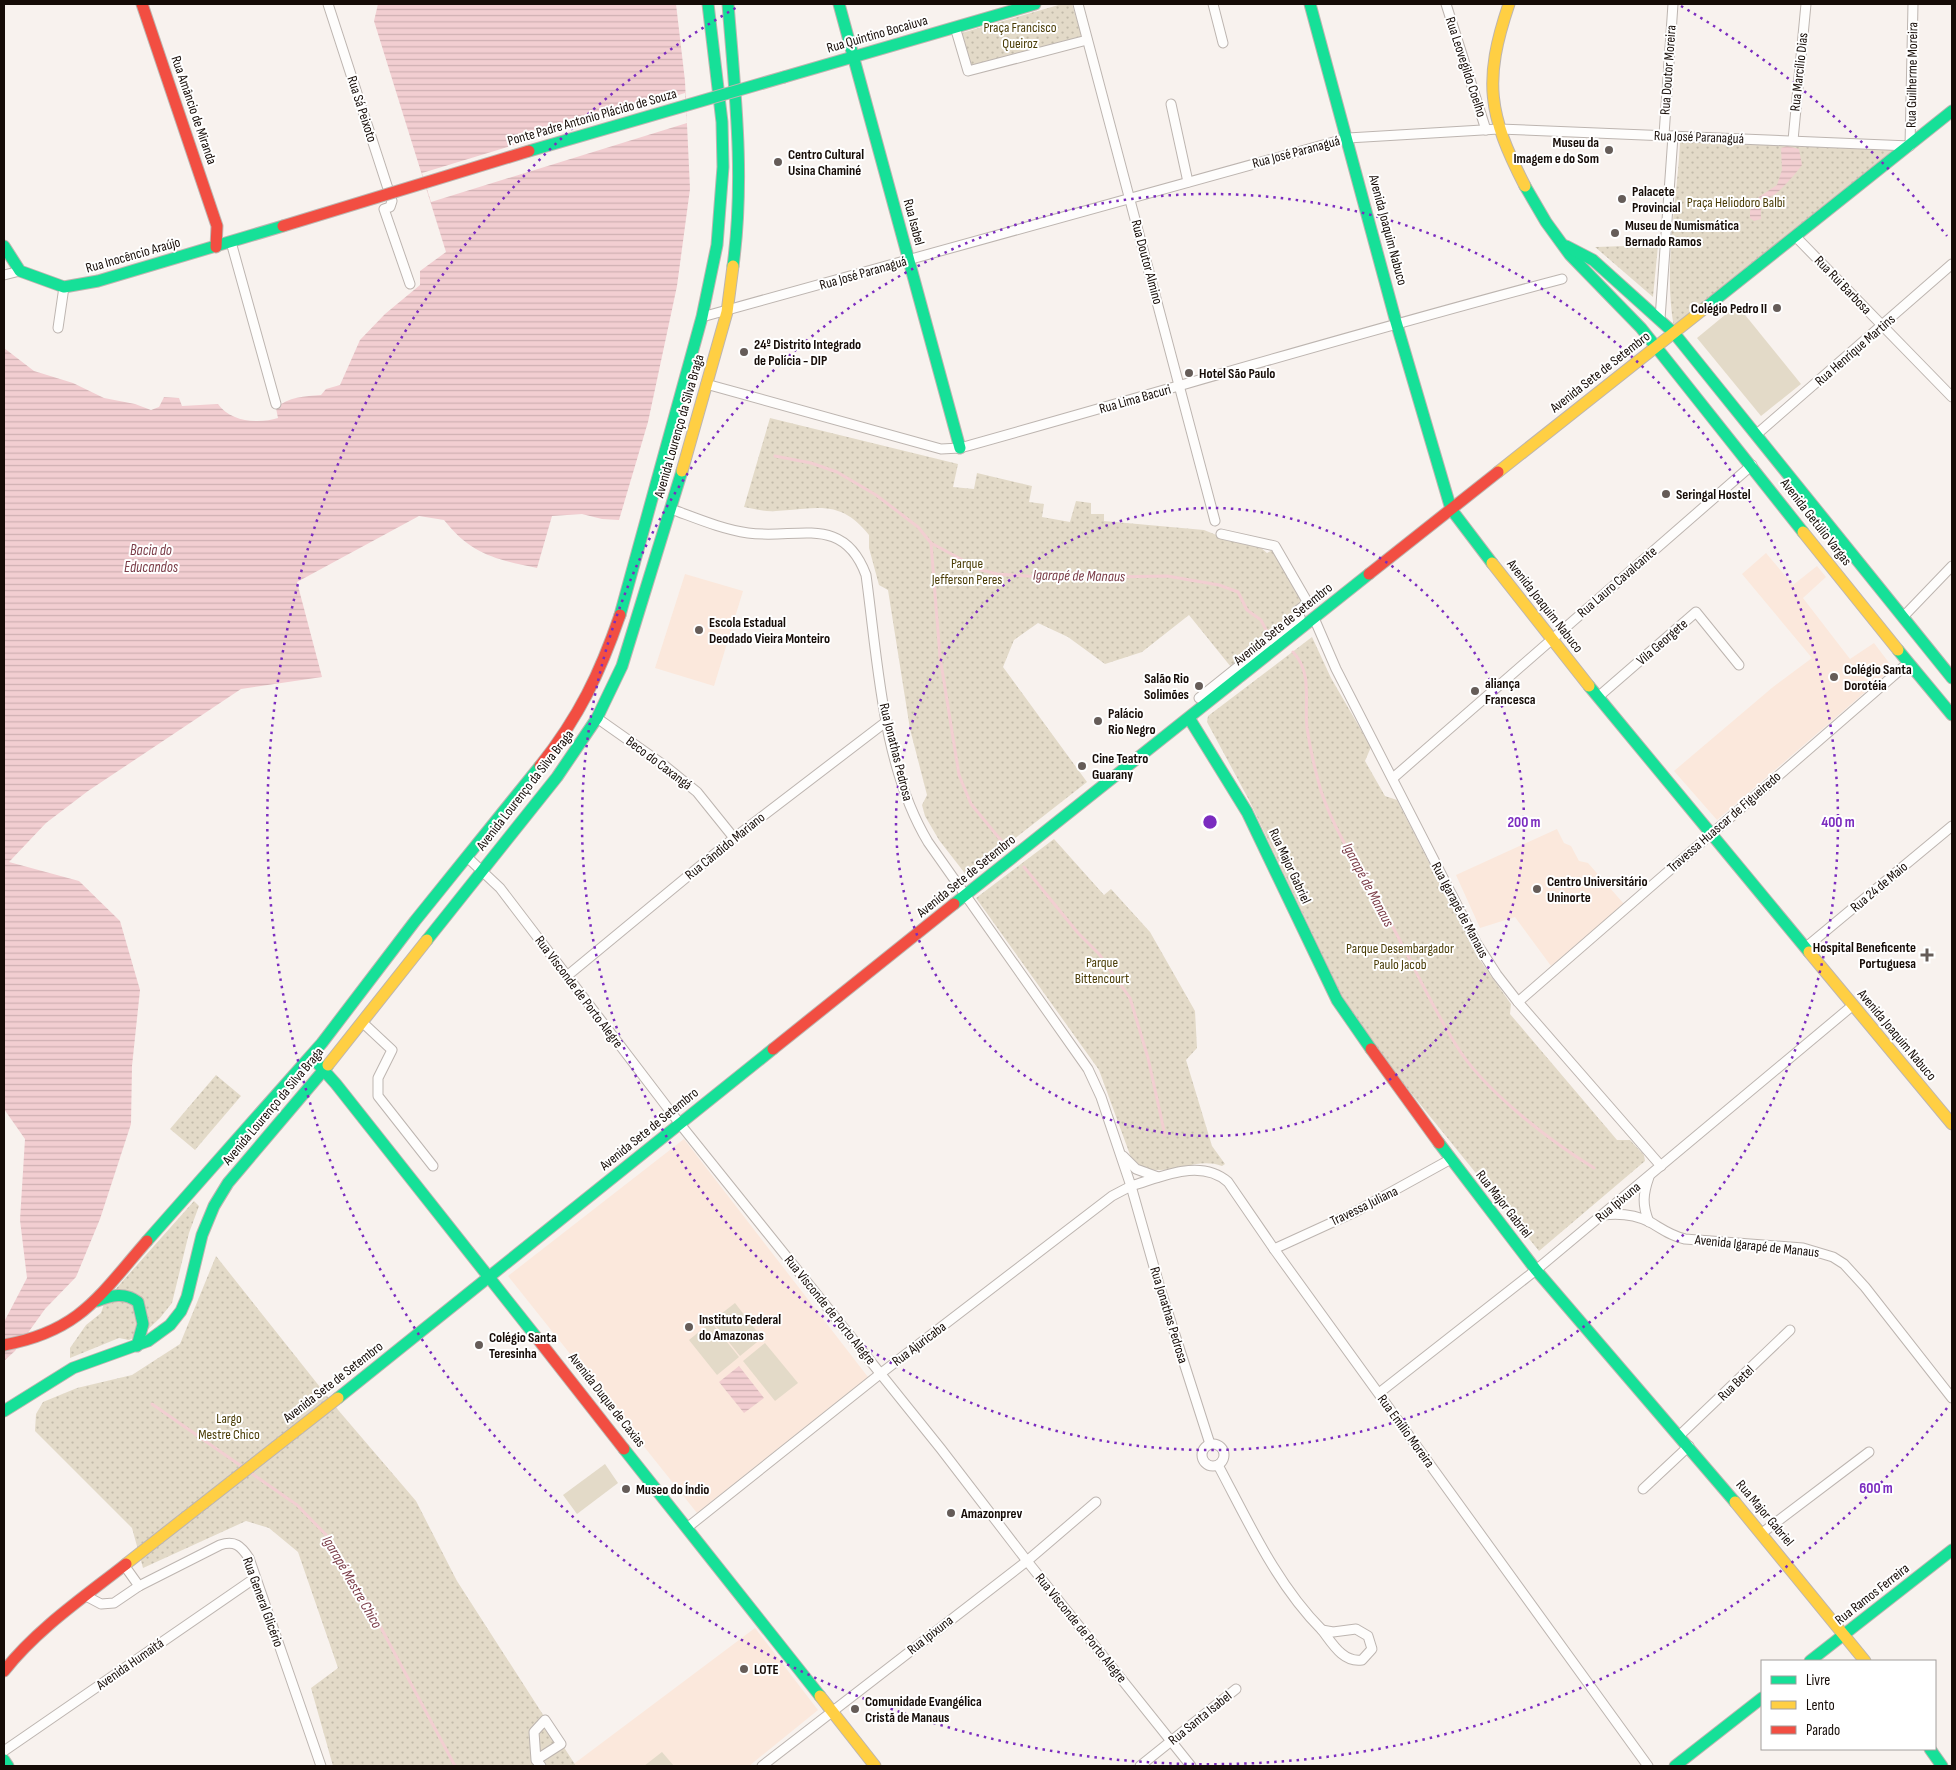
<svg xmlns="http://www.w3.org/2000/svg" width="1956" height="1770" font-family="'Sofia Sans Condensed',sans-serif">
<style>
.built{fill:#fbe8dc}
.grass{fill:#e3dac8}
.park{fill:url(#park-dots)}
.water{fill:url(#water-rules)}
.pier{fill:#f8f2ee}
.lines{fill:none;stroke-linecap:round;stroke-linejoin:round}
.stream{stroke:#f2ced1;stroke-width:3}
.street-casing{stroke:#bdb5b0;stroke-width:11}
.fast-casing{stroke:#bdb5b0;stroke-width:13}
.slow-casing{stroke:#bdb5b0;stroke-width:13}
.jam-casing{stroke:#bdb5b0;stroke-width:13}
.street{stroke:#fefdfc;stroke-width:9}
.fast{stroke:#16e098;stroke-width:11}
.slow{stroke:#ffcf43;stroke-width:11}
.jam{stroke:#f24e42;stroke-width:11}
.fast-bridge-casing{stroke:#bdb5b0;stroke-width:13;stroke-linecap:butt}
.jam-bridge-casing{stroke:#bdb5b0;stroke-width:13;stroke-linecap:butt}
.fast-bridge{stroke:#16e098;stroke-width:11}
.jam-bridge{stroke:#f24e42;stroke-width:11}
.ring{fill:none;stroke:#7b2cbf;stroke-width:2.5;stroke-dasharray:2.5 5}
.poi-dot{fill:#655c58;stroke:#fff;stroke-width:2}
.labels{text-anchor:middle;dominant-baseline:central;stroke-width:4;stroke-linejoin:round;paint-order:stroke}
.park-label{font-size:14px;fill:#4a3c06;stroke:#fff}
.street-label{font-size:14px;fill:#160c07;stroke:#fff}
.poi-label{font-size:14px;font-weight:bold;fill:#160c07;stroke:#fff;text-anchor:start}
.water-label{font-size:15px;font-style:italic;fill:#7a3c47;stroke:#fff}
.centre{fill:#7b2cbf;stroke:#fff;stroke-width:2.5}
.ring-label{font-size:15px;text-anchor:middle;font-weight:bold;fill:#7b2cbf;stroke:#fff;stroke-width:4;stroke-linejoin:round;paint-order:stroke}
</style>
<defs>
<pattern id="park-dots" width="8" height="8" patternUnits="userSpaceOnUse" patternTransform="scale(1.25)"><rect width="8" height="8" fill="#e3dac8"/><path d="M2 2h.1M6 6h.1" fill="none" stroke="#c2baaa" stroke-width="1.8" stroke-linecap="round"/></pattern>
<pattern id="water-rules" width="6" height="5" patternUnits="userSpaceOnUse" patternTransform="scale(1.25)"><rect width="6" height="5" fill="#f2ced1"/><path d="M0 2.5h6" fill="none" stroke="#cfb0b2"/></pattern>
</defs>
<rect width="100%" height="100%" fill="#f8f2ee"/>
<g class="built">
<polygon points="1766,553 1793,585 1817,566 1826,577 1803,598 1850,659 1874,643 1893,668 1717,820 1674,771 1773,687 1812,658 1742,574"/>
<polygon points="685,574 743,591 714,686 655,668"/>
<polygon points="1557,829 1564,843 1571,846 1579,861 1588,863 1624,904 1551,966 1515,917 1480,928 1456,875"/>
<polygon points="684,1139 868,1377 697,1513 508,1276"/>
<polygon points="755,1628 818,1710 749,1766 571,1766"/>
</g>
<g class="grass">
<polygon points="1737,305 1801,384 1761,416 1697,338"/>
<polygon points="735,1303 762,1338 740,1356 712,1321"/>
<polygon points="711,1322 739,1357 717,1375 689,1340"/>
<polygon points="765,1343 798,1383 775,1401 743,1361"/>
<polygon points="605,1464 618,1483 577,1514 563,1495"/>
<polygon points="662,1752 674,1766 644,1766"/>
</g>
<g class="park">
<polygon points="1062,4 1072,4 1082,37 968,70 958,34"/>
<path d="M 1680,142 L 1898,147 L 1674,328 C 1663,267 1677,203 1680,142 Z"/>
<polygon points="1658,245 1653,297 1595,247"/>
<path d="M 770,418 L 958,464 L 953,487 L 974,489 L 977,473 L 1032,486 L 1029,502 L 1044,504 L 1042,517 L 1070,522 L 1076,501 L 1091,503 L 1091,514 L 1104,514 L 1104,521 L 1204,530 L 1224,538 L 1260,547 L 1267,553 L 1274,549 L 1306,601 L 1297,616 L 1231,667 L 1189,615 L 1142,652 L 1105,664 L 1068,637 L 1038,623 L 1014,640 L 1003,667 L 1087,782 L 967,876 L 939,840 L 925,816 L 922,805 L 927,795 L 910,729 L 888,590 L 879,585 L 869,548 L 869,535 C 840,498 815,509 776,511 C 765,512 755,509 744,507 Z"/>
<polygon points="1312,637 1331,678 1371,747 1365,761 1385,796 1397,800 1477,956 1511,1004 1510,1014 1617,1140 1630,1140 1644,1155 1645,1161 1539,1251 1377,1051 1342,996 1249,800 1207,722 1208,716"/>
<path d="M 1054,839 L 1104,895 L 1111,889 L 1150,932 L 1195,1011 L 1197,1048 L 1186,1060 L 1212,1146 L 1225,1164 L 1222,1166 C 1192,1155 1167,1182 1133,1163 L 1099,1070 L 976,898 Z"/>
<polygon points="216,1075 241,1096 195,1150 170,1129"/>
<polygon points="194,1201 199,1206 189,1233 172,1303 160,1318 144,1333 129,1340 119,1338 70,1358 70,1348 86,1325 101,1313 105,1301"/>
<polygon points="216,1256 339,1411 416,1501 457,1581 576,1766 333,1766 311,1688 338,1668 298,1552 269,1528 246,1521 143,1568 132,1528 35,1431 36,1414 43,1402 77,1388 132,1375 180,1344"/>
</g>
<g class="water">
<path d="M 378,4 L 676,4 L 685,81 L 690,189 L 677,286 L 648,422 L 619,520 L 602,519 L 582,514 L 552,516 L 537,568 C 495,559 472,555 444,520 L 419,516 L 297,582 L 322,677 L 241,689 L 88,791 L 46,823 L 9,862 L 79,881 L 120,921 L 140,990 L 132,1066 L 131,1124 L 100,1219 L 76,1277 L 45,1309 L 15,1351 L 4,1361 L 4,1322 L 27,1278 L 20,1220 L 25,1139 L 4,1109 L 4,348 L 34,371 L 73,383 L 104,398 L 135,404 L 151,410 L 159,407 L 164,397 L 179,398 L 182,406 L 218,404 C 230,422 259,424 278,418 L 276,408 C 288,397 305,396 321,395 L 326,389 L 340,385 L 360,340 L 385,314 L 420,285 L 420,271 L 446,252 L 374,21 Z"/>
<path d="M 1787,146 L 1799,149 L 1802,165 C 1796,173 1788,182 1781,189 C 1769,202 1759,194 1761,219 L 1754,221 L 1750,218 L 1750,211 L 1759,197 L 1777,185 L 1782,170 L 1781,148 Z"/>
<polygon points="739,1366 764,1398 744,1413 719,1382"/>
</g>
<polygon class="pier" points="685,93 687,123 431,202 422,173"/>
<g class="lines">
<g class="stream">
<polyline points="775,456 811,463 837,472 876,495 918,527 931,543 981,570 997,574 1056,578 1167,576 1219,585 1238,592 1247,610 1261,620 1266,630 1273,635"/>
<polyline points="931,543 940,657 959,775 971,804 1004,844"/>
<path d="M 1293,652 C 1313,673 1304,701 1307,728 C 1310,749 1315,770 1321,791 C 1336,836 1365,877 1388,918 C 1411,960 1431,1005 1456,1045 C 1483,1090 1550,1141 1594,1168"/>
<polyline points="1024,867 1078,933 1099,954 1130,998 1148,1058 1165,1135"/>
<polyline points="152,1404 297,1505 330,1539 372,1611 455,1766"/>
</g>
<g class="street-casing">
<g id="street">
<polyline points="328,4 392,201 390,207 384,209 410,284"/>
<polyline points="1078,4 1215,521"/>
<polyline points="1213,4 1223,43"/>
<polyline points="1446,4 1486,130"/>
<polyline points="955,27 968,71 1087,40"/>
<polyline points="1171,104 1188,182"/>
<polyline points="1664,135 1673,4"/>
<polyline points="1793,140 1806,4"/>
<polyline points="1796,237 1952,397"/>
<polyline points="231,242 276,404"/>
<polyline points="4,275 20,271"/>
<polyline points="702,317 1348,138 1499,129 1910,146 1913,4"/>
<polyline points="1660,319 1673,136"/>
<polyline points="58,328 64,287"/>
<path d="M 706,384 L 941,449 L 960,448 C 1161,392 1360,332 1562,279"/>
<polyline points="1757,434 1952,264"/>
<path d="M 671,509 C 696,518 721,529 748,533 C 796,540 843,513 866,575 C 878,662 882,765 928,842 L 1088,1069 L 1101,1097 L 1131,1186 C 1162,1177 1200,1158 1228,1182 L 1274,1249 L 1648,1766"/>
<polyline points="1903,617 1952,566"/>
<polyline points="1314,618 1336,669 1477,944 1497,975 1518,1002 1661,1166"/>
<polyline points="1598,697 1696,612 1739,665"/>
<polyline points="1199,698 1300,617 1297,611 1308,603 1275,546 1221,534"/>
<polyline points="597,718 665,766 697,792 734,838"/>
<polyline points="1393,778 1752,465"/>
<polyline points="467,857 500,888 680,1124 941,1449 1027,1561 1191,1766"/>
<polyline points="1805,948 1952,826"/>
<polyline points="567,976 734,838 887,721"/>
<polyline points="1518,1002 1908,663"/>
<polyline points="362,1022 392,1050 378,1078 378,1096 433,1166"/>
<polyline points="1123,1156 1136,1169 1158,1177"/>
<path d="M 1649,1177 C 1643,1194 1642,1205 1649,1222"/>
<path d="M 1603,1215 C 1619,1213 1636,1215 1650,1222 C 1662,1229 1671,1236 1685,1239 L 1803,1248 L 1833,1257 L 1844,1264 L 1865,1287 L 1952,1398"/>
<polyline points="1274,1249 1355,1212 1451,1159"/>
<polyline points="1379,1393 1536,1270 1852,1006"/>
<polyline points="1680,1435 1790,1330"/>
<circle cx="1213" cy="1455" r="11"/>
<path d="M 1218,1465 C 1248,1521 1276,1584 1322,1630"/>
<polyline points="1643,1489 1689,1446"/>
<polyline points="688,1527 880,1374 1112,1196 1131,1186 1160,1288 1210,1444"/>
<polyline points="1762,1533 1869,1452"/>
<polyline points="124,1565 139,1586"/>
<path d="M 86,1596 L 101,1604 L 114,1603 L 139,1586 L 220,1545 C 235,1540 241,1546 249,1558 L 321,1766"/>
<path d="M 1356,1629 L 1368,1636 L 1372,1649 L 1362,1660 C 1343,1663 1332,1643 1322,1630 L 1333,1632 Z"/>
<polyline points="4,1751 255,1578"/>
<polyline points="536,1760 561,1744 545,1720 534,1732 536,1760 541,1766"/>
<polyline points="762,1766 1027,1561 1096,1502"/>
<polyline points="1140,1766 1236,1689"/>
</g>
</g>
<g class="fast-casing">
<g id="fast">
<path d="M 728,4 C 735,93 745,177 733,266"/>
<polyline points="839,4 960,448"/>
<polyline points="1310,4 1396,322 1451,509 1492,563"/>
<polyline points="784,77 1035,4"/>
<polyline points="1525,186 1546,222 1570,255 1641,328 1803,532"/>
<polyline points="4,246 20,271 64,287 98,281 283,226"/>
<polyline points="1566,246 1593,260 1674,333 1952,678"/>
<polyline points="1705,308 1952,111"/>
<polyline points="620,615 702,317 717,245 723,167 722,122 708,4"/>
<polyline points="1898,650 1952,715"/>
<polyline points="1589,686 1809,952"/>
<polyline points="1189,718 1247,812 1337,1000 1371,1049"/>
<polyline points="954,904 1369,574"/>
<polyline points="427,940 557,777 597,718 622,666 682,471"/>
<polyline points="311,1056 336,1084 537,1338"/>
<polyline points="1439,1143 1536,1270 1735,1502"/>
<polyline points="147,1241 322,1043 415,921 540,766"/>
<path d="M 97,1301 C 111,1295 125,1292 138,1302 L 143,1324 L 137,1346"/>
<polyline points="338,1398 773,1049"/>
<polyline points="4,1411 73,1368 148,1341 170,1325 181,1311 187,1297 202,1235 214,1206 228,1183 328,1065"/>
<polyline points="624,1449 820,1696"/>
<polyline points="1810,1661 1952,1550"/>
<polyline points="1930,1749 1942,1766"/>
<polyline points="4,1760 8,1766"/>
<polyline points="1675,1766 1762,1698"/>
</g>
</g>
<g class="slow-casing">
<g id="slow">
<path d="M 1509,4 C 1483,81 1488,114 1525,186"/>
<polyline points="682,471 727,312 733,266"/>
<polyline points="1498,472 1705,308"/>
<polyline points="1803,532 1898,650"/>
<polyline points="1492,563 1589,686"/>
<polyline points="1809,952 1952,1124"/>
<polyline points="328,1065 427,940"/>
<polyline points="1735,1502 1865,1661"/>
<polyline points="126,1564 338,1398"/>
<polyline points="820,1696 875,1766"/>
</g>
</g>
<g class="jam-casing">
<g id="jam">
<polyline points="142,4 217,226 216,247"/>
<polyline points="1369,574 1498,472"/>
<path d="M 540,766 C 579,717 600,673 620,615"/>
<polyline points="773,1049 954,904"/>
<polyline points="1371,1049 1439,1143"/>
<polyline points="537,1338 624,1449"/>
<path d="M 4,1345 C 80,1331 99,1296 147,1241"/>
<path d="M 4,1671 C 37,1629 84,1597 126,1564"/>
</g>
</g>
<use href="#street" class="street"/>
<use href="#fast" class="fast"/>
<use href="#slow" class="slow"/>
<use href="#jam" class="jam"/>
<g class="fast-bridge-casing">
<polyline id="fast-bridge" points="529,151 784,77"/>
</g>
<g class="jam-bridge-casing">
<polyline id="jam-bridge" points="283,226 529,151"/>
</g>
<use href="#fast-bridge" class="fast-bridge"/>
<use href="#jam-bridge" class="jam-bridge"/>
</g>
<g class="ring">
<circle cx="1210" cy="822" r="314"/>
<circle cx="1210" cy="822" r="628"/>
<path d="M1947 1408A942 942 0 1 1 739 6M1681 6A942 942 0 0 1 1947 236"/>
</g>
<g class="poi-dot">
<circle cx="1609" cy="150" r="5"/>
<circle cx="778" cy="162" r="5"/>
<circle cx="1622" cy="199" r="5"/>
<circle cx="1615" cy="233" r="5"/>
<circle cx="1777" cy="308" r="5"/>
<circle cx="744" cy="352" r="5"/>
<circle cx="1189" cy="373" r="5"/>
<circle cx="1666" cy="494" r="5"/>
<circle cx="699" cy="630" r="5"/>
<circle cx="1834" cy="677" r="5"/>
<circle cx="1199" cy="686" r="5"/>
<circle cx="1475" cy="691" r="5"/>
<circle cx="1098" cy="721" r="5"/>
<circle cx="1082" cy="766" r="5"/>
<circle cx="1537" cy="889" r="5"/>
<path d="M1924.5 947.5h5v5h5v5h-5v5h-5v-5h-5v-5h5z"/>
<circle cx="689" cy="1327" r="5"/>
<circle cx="479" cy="1345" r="5"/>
<circle cx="626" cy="1489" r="5"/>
<circle cx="951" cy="1513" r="5"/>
<circle cx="744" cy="1669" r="5"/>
<circle cx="855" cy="1709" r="5"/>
</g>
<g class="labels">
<g class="park-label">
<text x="1020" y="27">Praça Francisco<tspan x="1020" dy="16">Queiroz</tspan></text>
<text x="1736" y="202">Praça Heliodoro Balbi</text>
<text x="967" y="563">Parque<tspan x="967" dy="16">Jefferson Peres</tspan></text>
<text x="1400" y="948">Parque Desembargador<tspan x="1400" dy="16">Paulo Jacob</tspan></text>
<text x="1102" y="962">Parque<tspan x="1102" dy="16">Bittencourt</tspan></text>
<text x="229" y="1418">Largo<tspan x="229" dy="16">Mestre Chico</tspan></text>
</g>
<g class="street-label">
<text transform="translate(877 34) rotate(-16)">Rua Quintino Bocaiuva</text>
<text transform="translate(1466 67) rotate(72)">Rua Leovegildo Coelho</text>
<text transform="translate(1668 70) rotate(-86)">Rua Doutor Moreira</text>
<text transform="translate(1799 72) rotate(-84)">Rua Marcílio Dias</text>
<text transform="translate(1912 75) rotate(-89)">Rua Guilherme Moreira</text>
<text transform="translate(362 109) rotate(72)">Rua Sá Peixoto</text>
<text transform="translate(194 110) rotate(71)">Rua Amâncio de Miranda</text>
<text transform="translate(592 117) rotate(-16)">Ponte Padre Antonio Plácido de Souza</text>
<text transform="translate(1699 137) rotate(2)">Rua José Paranaguá</text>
<text transform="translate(1296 152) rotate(-15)">Rua José Paranaguá</text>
<text transform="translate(914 222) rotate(75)">Rua Isabel</text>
<text transform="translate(1388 230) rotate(75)">Avenida Joaquim Nabuco</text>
<text transform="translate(133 255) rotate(-16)">Rua Inocêncio Araújo</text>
<text transform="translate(1147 262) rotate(75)">Rua Doutor Almino</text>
<text transform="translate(863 273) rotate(-16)">Rua José Paranaguá</text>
<text transform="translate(1843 285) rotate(46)">Rua Rui Barbosa</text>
<text transform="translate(1855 350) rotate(-41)">Rua Henrique Martins</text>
<text transform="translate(1600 372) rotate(-38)">Avenida Sete de Setembro</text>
<text transform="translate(1135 399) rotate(-16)">Rua Lima Bacuri</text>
<text transform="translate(679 426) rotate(-74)">Avenida Lourenço da Silva Braga</text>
<text transform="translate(1816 522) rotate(52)">Avenida Getúlio Vargas</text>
<text transform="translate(1617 582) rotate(-41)">Rua Lauro Cavalcante</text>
<text transform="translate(1545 606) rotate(52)">Avenida Joaquim Nabuco</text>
<text transform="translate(1283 624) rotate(-39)">Avenida Sete de Setembro</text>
<text transform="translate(1662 642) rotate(-41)">Vila Georgete</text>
<text transform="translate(896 752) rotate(76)">Rua Jonathas Pedrosa</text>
<text transform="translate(659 763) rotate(37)">Beco do Caxangá</text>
<text transform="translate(525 790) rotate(-52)">Avenida Lourenço da Silva Braga</text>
<text transform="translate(1724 822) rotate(-41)">Travessa Huascar de Figueiredo</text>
<text transform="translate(725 846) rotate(-39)">Rua Cândido Mariano</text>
<text transform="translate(1290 866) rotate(65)">Rua Major Gabriel</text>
<text transform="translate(966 876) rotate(-39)">Avenida Sete de Setembro</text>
<text transform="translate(1879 887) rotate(-40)">Rua 24 de Maio</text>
<text transform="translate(1460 910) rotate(62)">Rua Igarapé de Manaus</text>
<text transform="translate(579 992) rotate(53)">Rua Visconde de Porto Alegre</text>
<text transform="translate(1897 1035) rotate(50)">Avenida Joaquim Nabuco</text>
<text transform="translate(273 1106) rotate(-50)">Avenida Lourenço da Silva Braga</text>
<text transform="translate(649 1129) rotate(-39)">Avenida Sete de Setembro</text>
<text transform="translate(1618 1202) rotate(-40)">Rua Ipixuna</text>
<text transform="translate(1504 1204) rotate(52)">Rua Major Gabriel</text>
<text transform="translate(1364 1206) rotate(-26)">Travessa Juliana</text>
<text transform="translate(1757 1246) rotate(6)">Avenida Igarapé de Manaus</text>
<text transform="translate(830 1310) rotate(51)">Rua Visconde de Porto Alegre</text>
<text transform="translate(1169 1315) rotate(73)">Rua Jonathas Pedrosa</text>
<text transform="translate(919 1344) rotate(-37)">Rua Ajuricaba</text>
<text transform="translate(333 1382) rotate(-38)">Avenida Sete de Setembro</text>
<text transform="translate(1736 1383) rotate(-44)">Rua Betel</text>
<text transform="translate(607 1400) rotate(52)">Avenida Duque de Caxias</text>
<text transform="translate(1406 1431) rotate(54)">Rua Emílio Moreira</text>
<text transform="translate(1765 1513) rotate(50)">Rua Major Gabriel</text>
<text transform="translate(1872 1594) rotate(-38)">Rua Ramos Ferreira</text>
<text transform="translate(263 1602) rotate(70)">Rua General Glicério</text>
<text transform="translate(1081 1628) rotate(51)">Rua Visconde de Porto Alegre</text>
<text transform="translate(930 1635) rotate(-38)">Rua Ipixuna</text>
<text transform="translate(130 1664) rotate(-35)">Avenida Humaitá</text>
<text transform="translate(1200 1718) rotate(-39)">Rua Santa Isabel</text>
</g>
<g class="poi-label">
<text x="1599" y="142" text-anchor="end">Museu da<tspan x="1599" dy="16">Imagem e do Som</tspan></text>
<text x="788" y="154">Centro Cultural<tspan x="788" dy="16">Usina Chaminé</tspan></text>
<text x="1632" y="191">Palacete<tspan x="1632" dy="16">Provincial</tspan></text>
<text x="1625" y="225">Museu de Numismática<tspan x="1625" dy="16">Bernado Ramos</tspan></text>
<text x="1767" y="308" text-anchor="end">Colégio Pedro II</text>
<text x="754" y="344">24º Distrito Integrado<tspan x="754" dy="16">de Polícia - DIP</tspan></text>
<text x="1199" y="373">Hotel São Paulo</text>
<text x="1676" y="494">Seringal Hostel</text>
<text x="709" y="622">Escola Estadual<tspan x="709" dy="16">Deodado Vieira Monteiro</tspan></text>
<text x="1844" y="669">Colégio Santa<tspan x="1844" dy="16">Dorotéia</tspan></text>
<text x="1189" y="678" text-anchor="end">Salão Rio<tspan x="1189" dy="16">Solimões</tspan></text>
<text x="1485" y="683">aliança<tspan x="1485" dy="16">Francesca</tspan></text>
<text x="1108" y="713">Palácio<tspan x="1108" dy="16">Rio Negro</tspan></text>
<text x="1092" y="758">Cine Teatro<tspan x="1092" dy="16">Guarany</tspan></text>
<text x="1547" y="881">Centro Universitário<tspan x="1547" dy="16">Uninorte</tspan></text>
<text x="1916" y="947" text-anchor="end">Hospital Beneficente<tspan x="1916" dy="16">Portuguesa</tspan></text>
<text x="699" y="1319">Instituto Federal<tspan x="699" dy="16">do Amazonas</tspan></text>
<text x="489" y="1337">Colégio Santa<tspan x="489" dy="16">Teresinha</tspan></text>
<text x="636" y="1489">Museo do Índio</text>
<text x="961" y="1513">Amazonprev</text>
<text x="754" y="1669">LOTE</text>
<text x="865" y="1701">Comunidade Evangélica<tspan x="865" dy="16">Cristã de Manaus</tspan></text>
</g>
<g class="water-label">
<text x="151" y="550">Bacia do<tspan x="151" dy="17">Educandos</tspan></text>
<text transform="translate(1079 576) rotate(1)">Igarapé de Manaus</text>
<text transform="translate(1368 885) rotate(62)">Igarapé de Manaus</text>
<text transform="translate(352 1582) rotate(60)">Igarapé Mestre Chico</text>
</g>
</g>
<circle cx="1210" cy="822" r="8" class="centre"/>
<g class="ring-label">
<text x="1524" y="827">200 m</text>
<text x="1838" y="827">400 m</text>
<text x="1876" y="1493">600 m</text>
</g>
<rect width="1956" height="1770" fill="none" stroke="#160c07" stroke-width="10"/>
<rect x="1761" y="1660" width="175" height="90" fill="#ffffff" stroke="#a29e9c"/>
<rect x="1771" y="1676" width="25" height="8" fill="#16e098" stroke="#a29e9c"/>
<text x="1806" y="1685" font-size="15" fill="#160c07">Livre</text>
<rect x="1771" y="1701" width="25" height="8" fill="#ffcf43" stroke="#a29e9c"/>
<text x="1806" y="1710" font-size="15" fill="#160c07">Lento</text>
<rect x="1771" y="1726" width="25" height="8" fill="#f24e42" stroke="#a29e9c"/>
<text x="1806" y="1735" font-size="15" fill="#160c07">Parado</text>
</svg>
